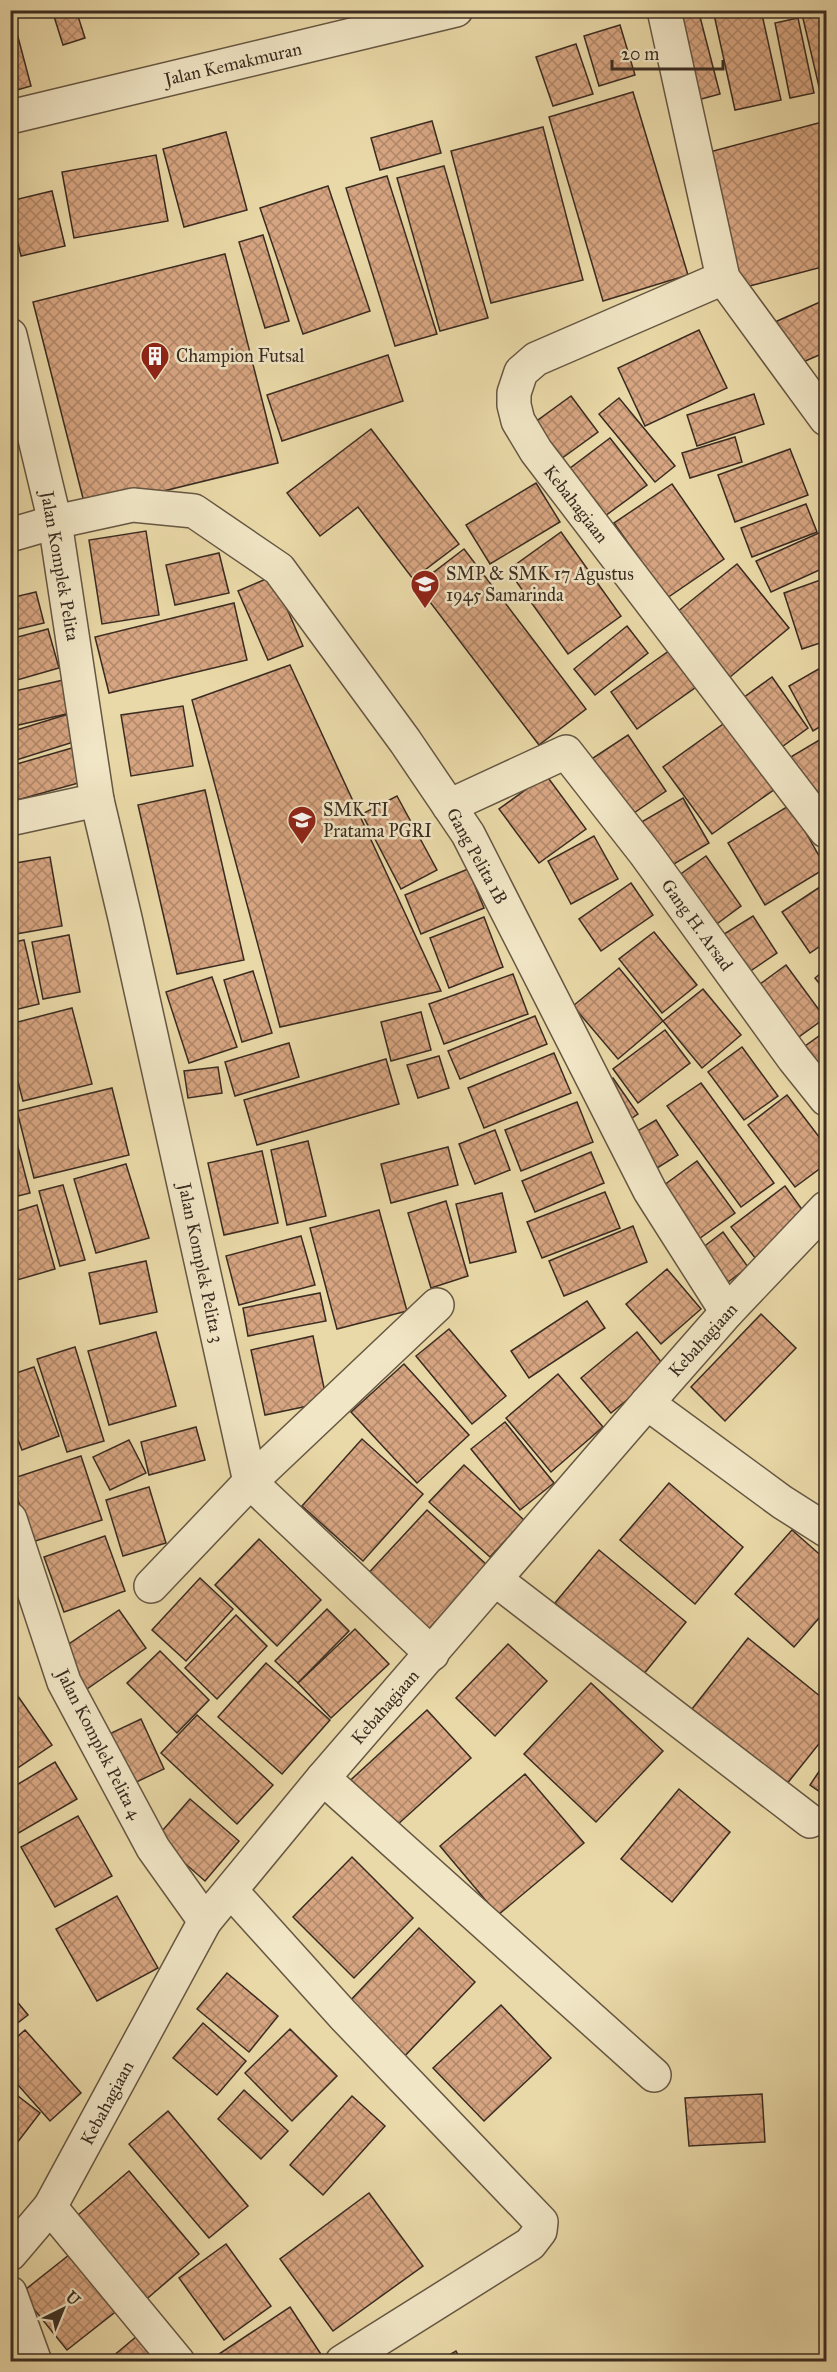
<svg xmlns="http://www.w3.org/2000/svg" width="837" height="2372" font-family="'IM FELL Great Primer',serif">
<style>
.building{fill:url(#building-cross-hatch);stroke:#3a2c21;stroke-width:1.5}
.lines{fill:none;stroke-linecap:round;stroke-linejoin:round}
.minor-casing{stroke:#665743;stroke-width:36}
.tertiary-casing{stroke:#665743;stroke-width:36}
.minor{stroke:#f1e6c6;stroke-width:33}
.tertiary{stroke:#f1e6c6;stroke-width:33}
.labels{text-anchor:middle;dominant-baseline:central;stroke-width:5;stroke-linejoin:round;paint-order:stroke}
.street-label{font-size:18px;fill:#3a2c21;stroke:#f1e6c6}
.poi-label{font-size:18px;fill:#3a2c21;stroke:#f1e6c6;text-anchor:start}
</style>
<defs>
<pattern id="building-cross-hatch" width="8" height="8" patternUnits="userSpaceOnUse" patternTransform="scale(1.5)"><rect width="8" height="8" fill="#d7a581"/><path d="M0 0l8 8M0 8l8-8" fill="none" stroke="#af8769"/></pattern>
</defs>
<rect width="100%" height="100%" fill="#ead9a8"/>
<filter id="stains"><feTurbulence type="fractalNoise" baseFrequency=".00333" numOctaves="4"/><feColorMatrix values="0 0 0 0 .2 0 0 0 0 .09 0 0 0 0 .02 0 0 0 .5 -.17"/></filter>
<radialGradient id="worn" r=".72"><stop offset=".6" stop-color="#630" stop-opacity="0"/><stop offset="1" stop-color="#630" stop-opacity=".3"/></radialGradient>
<g class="building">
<polygon points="52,10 76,10 85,38 63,45"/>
<polygon points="713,10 761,10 781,100 735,110"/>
<polygon points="801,10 826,10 826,107 824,108"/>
<polygon points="699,13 720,94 690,102 669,21"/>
<polygon points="798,18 814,93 790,98 775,23"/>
<polygon points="14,22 31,86 10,92 10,23"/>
<polygon points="620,25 635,75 599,86 584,36"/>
<polygon points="576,44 593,94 553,106 536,57"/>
<polygon points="633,92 688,275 603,301 549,117"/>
<polygon points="432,121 441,153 380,170 371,138"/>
<polygon points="826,121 826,266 738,289 702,154"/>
<polygon points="543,127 583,280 491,303 451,151"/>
<polygon points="226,132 247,210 184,227 163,149"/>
<polygon points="156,155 168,221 74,238 62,172"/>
<polygon points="444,166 488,318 440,331 397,178"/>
<polygon points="387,176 437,334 395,346 346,188"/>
<polygon points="328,186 370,311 303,334 260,208"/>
<polygon points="52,191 65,246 21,256 10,211 10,201"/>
<polygon points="263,235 289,321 265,328 239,242"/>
<polygon points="225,254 278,463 86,510 33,302"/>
<polygon points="820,302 826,317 826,352 794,366 775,322"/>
<polygon points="699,330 727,388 645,426 618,368"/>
<polygon points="388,355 403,401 282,441 267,395"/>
<polygon points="826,365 826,382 821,367"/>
<polygon points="754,394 764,424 697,446 687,415"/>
<polygon points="571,396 598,432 554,464 527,428"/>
<polygon points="619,398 675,466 655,482 599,414"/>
<polygon points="371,429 459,544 413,579 358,507 320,536 287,493"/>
<polygon points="735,437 742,462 690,478 682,453"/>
<polygon points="610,438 647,485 601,519 565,472"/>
<polygon points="790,449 808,495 735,522 718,475"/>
<polygon points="536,483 560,522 490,564 466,525"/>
<polygon points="672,484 724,559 667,598 614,523"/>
<polygon points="806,504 817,532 752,557 741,528"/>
<polygon points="146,531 159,615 102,624 89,540"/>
<polygon points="561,532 621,616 568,654 508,570"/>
<polygon points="821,532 826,544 826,567 771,592 756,561"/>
<polygon points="464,549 586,709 539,745 417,585"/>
<polygon points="219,553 229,593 175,605 166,565"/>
<polygon points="737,564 789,628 730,677 677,612"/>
<polygon points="273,576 303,646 268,660 238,591"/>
<polygon points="826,578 826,641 802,649 784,593"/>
<polygon points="36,592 44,623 10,631 10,598"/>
<polygon points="234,603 247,660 109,693 95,637"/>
<polygon points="627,626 648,653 595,695 574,669"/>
<polygon points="48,629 59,668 10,682 10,639"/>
<polygon points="673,648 699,685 637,729 611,692"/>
<polygon points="290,665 441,991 280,1027 192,700"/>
<polygon points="822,667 826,675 826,723 813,731 789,686"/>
<polygon points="772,677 808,728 772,754 736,703"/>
<polygon points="68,679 75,712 10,727 10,692"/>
<polygon points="183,706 193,766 131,776 121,715"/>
<polygon points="75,712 83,739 10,762 10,732"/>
<polygon points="726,722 775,789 712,834 663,767"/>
<polygon points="628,735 666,791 628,817 590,760"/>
<polygon points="826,736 826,795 810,805 784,761"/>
<polygon points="72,748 82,782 10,802 10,766"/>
<polygon points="546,775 586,829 539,863 499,809"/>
<polygon points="205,790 244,960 177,974 138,805"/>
<polygon points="397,796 437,870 401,889 362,814"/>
<polygon points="683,798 709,843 664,870 638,824"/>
<polygon points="790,805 826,868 765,905 728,843"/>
<polygon points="594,836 618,879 571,904 548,861"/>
<polygon points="706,856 741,906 714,926 678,876"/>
<polygon points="50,857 62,926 10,935 10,864"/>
<polygon points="468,869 484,908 421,934 405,895"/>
<polygon points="631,883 653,915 601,951 579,919"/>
<polygon points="826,883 826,942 810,953 782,912"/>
<polygon points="753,916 777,953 746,974 721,936"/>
<polygon points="484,917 503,967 449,988 430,938"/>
<polygon points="654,932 697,985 662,1013 619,959"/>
<polygon points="69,935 80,992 43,999 32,942"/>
<polygon points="24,940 39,1004 10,1011 10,943"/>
<polygon points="786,965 825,1018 796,1039 756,987"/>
<polygon points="619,968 663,1021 618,1059 573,1006"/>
<polygon points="826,969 826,992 815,978"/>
<polygon points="253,971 272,1033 242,1042 224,980"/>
<polygon points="513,974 528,1014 444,1044 429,1004"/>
<polygon points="212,977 237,1047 189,1063 166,992"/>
<polygon points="703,989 741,1035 702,1068 663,1021"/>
<polygon points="72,1008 92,1084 23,1101 10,1052 10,1024"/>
<polygon points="421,1012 431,1050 391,1061 381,1022"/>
<polygon points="535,1016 547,1044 460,1079 448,1051"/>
<polygon points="665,1030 690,1063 638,1103 613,1069"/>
<polygon points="826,1031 826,1085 801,1049"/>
<polygon points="289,1043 299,1077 235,1096 225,1062"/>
<polygon points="742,1047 778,1096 744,1120 708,1072"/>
<polygon points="554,1053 571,1093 484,1128 468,1088"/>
<polygon points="439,1056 449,1088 418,1098 407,1065"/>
<polygon points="386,1059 399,1104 257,1145 244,1100"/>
<polygon points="218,1067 222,1093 188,1098 184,1071"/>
<polygon points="613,1078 638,1114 623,1124 598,1088"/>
<polygon points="701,1083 774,1183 741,1207 667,1106"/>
<polygon points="112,1088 129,1155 34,1178 17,1111"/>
<polygon points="787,1095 826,1146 826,1164 795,1187 748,1125"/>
<polygon points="577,1102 593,1142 521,1171 505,1130"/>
<polygon points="10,1117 30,1193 10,1198"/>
<polygon points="656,1120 678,1155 646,1175 624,1139"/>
<polygon points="495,1130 510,1170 475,1184 459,1144"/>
<polygon points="308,1141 326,1216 287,1225 271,1150"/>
<polygon points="448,1147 458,1185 391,1203 381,1164"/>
<polygon points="262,1151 278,1223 224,1235 208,1163"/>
<polygon points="591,1152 604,1183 535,1212 522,1181"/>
<polygon points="697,1161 735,1213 689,1246 652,1194"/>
<polygon points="126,1164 149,1238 96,1253 74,1179"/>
<polygon points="63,1185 85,1260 60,1266 39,1191"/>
<polygon points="785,1186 809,1219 756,1259 731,1227"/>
<polygon points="605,1192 620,1228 542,1258 527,1222"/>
<polygon points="502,1193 516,1252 470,1263 456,1204"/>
<polygon points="446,1201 468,1276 431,1288 408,1213"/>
<polygon points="37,1205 55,1269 10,1282 10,1213"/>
<polygon points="379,1210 407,1311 337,1329 310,1228"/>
<polygon points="633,1226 647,1262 564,1296 549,1261"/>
<polygon points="723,1232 748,1267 723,1286 697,1252"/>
<polygon points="301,1236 315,1285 239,1305 226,1256"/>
<polygon points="146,1261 157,1312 100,1324 89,1273"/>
<polygon points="667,1269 701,1309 661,1344 626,1304"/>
<polygon points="320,1293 326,1321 248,1336 243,1308"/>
<polygon points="587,1301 605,1328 529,1378 511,1351"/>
<polygon points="761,1314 796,1348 725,1421 691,1387"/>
<polygon points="449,1329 506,1396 472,1424 416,1356"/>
<polygon points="156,1332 176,1406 109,1425 88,1351"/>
<polygon points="637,1332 666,1368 611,1413 581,1378"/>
<polygon points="313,1336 327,1402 265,1415 251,1350"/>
<polygon points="75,1347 104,1441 67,1452 37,1359"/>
<polygon points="404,1364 469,1435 417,1483 351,1412"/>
<polygon points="34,1367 59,1436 22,1450 10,1419 10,1375"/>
<polygon points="558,1374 603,1427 551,1472 506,1418"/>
<polygon points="505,1422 554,1483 520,1510 471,1449"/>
<polygon points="196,1427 205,1460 149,1475 141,1442"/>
<polygon points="362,1439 423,1494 363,1561 302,1506"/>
<polygon points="129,1440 146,1473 110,1490 93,1457"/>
<polygon points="81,1456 102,1520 32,1542 11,1479"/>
<polygon points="464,1465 524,1520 490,1557 429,1502"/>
<polygon points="669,1483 743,1547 695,1604 620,1540"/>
<polygon points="149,1487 166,1543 123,1556 106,1500"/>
<polygon points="427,1510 487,1565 425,1633 364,1578"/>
<polygon points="792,1530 826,1560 826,1610 794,1647 735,1594"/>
<polygon points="105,1536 125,1591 64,1612 44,1557"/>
<polygon points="259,1539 321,1600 277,1646 215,1585"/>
<polygon points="599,1550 686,1622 643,1675 555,1603"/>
<polygon points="200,1578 233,1609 186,1661 152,1630"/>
<polygon points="327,1609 349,1631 298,1683 275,1661"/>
<polygon points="119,1610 146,1648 87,1689 60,1650"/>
<polygon points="236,1615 267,1646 217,1699 185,1668"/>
<polygon points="355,1629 389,1664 331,1718 298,1683"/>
<polygon points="748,1638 826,1701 826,1735 786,1785 692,1709"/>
<polygon points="508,1644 547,1681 495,1736 456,1698"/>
<polygon points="160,1651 209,1700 177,1733 127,1683"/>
<polygon points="266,1663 330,1720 282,1774 218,1717"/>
<polygon points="591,1683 663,1751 596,1822 524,1754"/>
<polygon points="15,1692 52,1745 10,1773 10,1695"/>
<polygon points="427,1710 471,1758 386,1835 343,1787"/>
<polygon points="197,1715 273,1785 237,1824 161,1753"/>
<polygon points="141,1719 164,1769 130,1785 107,1735"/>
<polygon points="826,1761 826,1796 810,1785"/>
<polygon points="55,1762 77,1799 10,1838 10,1789"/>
<polygon points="525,1774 584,1843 498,1915 440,1846"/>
<polygon points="679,1789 730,1832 672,1902 621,1859"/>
<polygon points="190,1799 239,1841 205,1881 156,1838"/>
<polygon points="78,1816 112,1876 55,1907 21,1847"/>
<polygon points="352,1857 413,1918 354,1978 293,1917"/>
<polygon points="117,1896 158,1968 97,2001 56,1929"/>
<polygon points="419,1928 475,1982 403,2058 347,2004"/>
<polygon points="227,1973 278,2016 249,2052 197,2009"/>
<polygon points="10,1993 28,2015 10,2029"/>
<polygon points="501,2005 551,2058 484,2121 433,2068"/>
<polygon points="203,2023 246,2061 217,2095 173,2058"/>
<polygon points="290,2029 337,2076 292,2121 245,2073"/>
<polygon points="25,2030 81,2093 50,2121 10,2076 10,2043"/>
<polygon points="10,2090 40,2113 10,2152"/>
<polygon points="244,2090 288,2131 261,2159 218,2119"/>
<polygon points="762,2094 765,2142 689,2146 685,2098"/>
<polygon points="352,2096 385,2126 323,2195 290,2165"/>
<polygon points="168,2111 248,2206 209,2238 129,2144"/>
<polygon points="129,2171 199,2254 142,2303 71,2221"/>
<polygon points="369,2193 423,2266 333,2331 280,2259"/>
<polygon points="226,2244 271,2306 224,2340 179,2278"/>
<polygon points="74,2251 119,2309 67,2350 21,2293"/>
<polygon points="290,2307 326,2362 224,2362 219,2354"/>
<polygon points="137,2336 159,2362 106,2362"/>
<polygon points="456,2351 462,2362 437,2362"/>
</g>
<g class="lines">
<g class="minor-casing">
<g id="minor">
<polyline points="664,10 723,278 826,419"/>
<polyline points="723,278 536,359 521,372 514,393 514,405 518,421 536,451 826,831"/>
<polyline points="10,335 55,522 97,800 125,918 250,1482 432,1654"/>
<polyline points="10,535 55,522 133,505 194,511 279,569 405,741 468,834 650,1191 727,1312"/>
<polyline points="449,806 566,752 645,853 794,1059 826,1099"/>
<polyline points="10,819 97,800"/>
<polyline points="647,1403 782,1502 826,1530"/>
<polyline points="10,1519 64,1682 153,1848 205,1921"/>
<polyline points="496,1580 810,1821"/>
<polyline points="151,1586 250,1482 437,1305"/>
<polyline points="323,1778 654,2075"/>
<polyline points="231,1891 343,2015 541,2222 540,2231 530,2244 342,2362"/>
<polyline points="50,2207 178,2362"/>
<polyline points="10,2254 50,2207 205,1921 323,1778 647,1403 727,1312 826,1208"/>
<polyline points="10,2293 35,2362"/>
</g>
</g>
<g class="tertiary-casing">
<polyline id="tertiary" points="10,117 456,10"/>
</g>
<use href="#minor" class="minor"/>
<use href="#tertiary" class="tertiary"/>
</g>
<defs>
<g id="building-pin" transform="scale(1.5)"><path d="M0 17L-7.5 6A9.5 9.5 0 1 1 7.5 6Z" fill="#8f2418" stroke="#f1e6c6"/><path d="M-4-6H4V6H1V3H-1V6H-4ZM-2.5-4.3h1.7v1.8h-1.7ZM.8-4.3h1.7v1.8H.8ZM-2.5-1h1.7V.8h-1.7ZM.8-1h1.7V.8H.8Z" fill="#fff"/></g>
<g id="school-pin" transform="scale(1.5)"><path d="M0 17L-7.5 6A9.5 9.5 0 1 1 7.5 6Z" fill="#8f2418" stroke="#f1e6c6"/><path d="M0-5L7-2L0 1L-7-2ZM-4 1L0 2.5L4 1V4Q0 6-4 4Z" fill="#fff"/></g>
</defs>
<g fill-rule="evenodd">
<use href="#building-pin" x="155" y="356"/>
<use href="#school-pin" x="425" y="584"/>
<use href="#school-pin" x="302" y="820"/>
</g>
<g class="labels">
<g class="street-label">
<text transform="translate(233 64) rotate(-13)">Jalan Kemakmuran</text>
<text transform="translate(576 504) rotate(52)">Kebahagiaan</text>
<text transform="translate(60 566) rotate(80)">Jalan Komplek Pelita</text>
<text transform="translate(477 856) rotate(61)">Gang Pelita 1B</text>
<text transform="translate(697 925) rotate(54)">Gang H. Arsad</text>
<text transform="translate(201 1263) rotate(78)">Jalan Komplek Pelita 3</text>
<text transform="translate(703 1340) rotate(-48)">Kebahagiaan</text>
<text transform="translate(385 1707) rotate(-49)">Kebahagiaan</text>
<text transform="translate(99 1744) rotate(63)">Jalan Komplek Pelita 4</text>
<text transform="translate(107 2103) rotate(-62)">Kebahagiaan</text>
</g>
<g class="poi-label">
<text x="176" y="356">Champion Futsal</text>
<text x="446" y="574">SMP &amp; SMK 17 Agustus<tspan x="446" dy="21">1945 Samarinda</tspan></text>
<text x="323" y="810">SMK TI<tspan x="323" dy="21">Pratama PGRI</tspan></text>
</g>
</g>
<rect width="837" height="2372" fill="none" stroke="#ead9a8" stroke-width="36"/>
<rect x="12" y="12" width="813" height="2348" fill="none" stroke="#3a2c21" stroke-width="3"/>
<rect x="18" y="18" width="801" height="2336" fill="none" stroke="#3a2c21" stroke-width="1.5"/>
<g transform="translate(63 2309) rotate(43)" stroke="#f1e6c6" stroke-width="4.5" paint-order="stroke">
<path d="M0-4.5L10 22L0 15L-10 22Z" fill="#3a2c21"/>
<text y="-9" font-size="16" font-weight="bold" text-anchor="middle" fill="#3a2c21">U</text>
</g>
<path d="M612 60v9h111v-9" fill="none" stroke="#3a2c21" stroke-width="3"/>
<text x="621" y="60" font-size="18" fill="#3a2c21" stroke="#f1e6c6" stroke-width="4.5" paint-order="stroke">20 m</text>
<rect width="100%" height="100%" filter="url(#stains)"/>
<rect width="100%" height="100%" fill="url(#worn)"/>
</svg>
